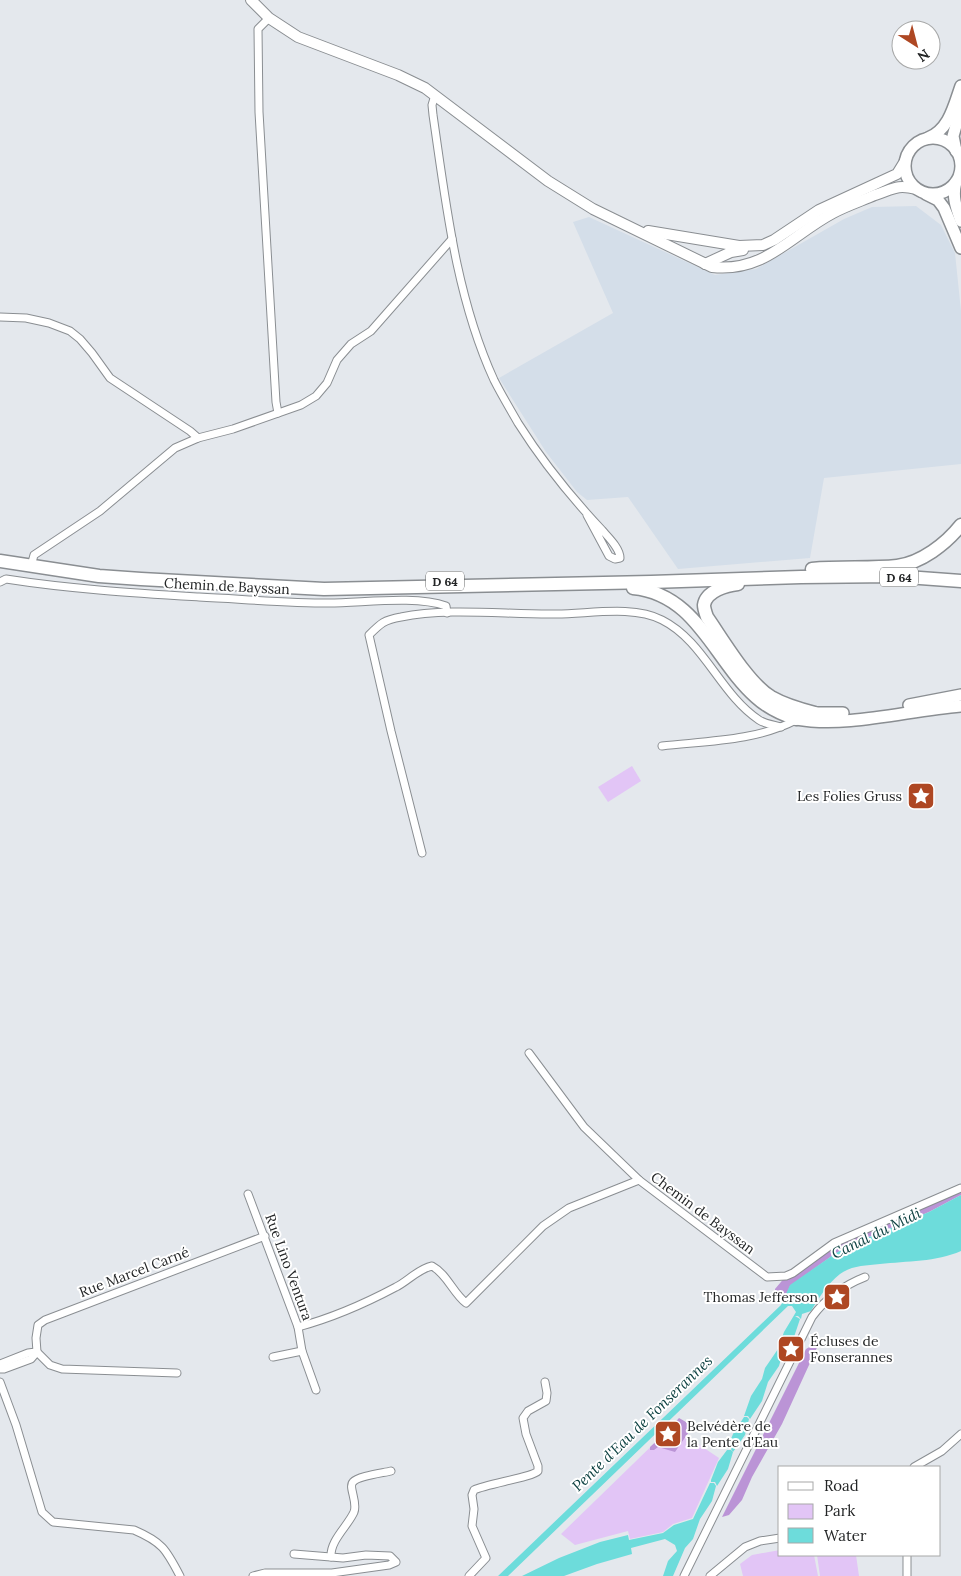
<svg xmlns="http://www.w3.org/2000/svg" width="961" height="1576" font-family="Lora,serif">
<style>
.built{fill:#d4dee9}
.green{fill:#e2c5f6}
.forest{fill:#bb94d6}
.water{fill:#6ddcdb}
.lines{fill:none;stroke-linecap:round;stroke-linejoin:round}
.street-casing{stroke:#8a8e92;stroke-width:9}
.secondary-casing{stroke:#8a8e92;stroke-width:12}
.primary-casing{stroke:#8a8e92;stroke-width:14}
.highway-casing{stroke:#8a8e92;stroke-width:15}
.street{stroke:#fff;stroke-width:7}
.secondary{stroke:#fff;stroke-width:10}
.primary{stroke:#fff;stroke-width:11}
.highway{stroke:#fff;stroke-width:12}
.labels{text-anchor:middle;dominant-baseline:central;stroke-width:4;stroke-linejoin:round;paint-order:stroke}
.shield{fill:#fff;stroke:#656667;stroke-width:1}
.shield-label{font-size:12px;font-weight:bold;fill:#232526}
.street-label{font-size:14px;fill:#232526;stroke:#fff}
.poi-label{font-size:14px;fill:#232526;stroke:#fff;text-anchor:end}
.water-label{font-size:15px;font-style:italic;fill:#0f4343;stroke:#fff}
</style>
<rect width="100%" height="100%" fill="#e4e8ed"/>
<polygon class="built" points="916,206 941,225 955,253 961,311 961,464 824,478 810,558 678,569 628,497 587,500 577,492 546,452 499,378 613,313 573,222 589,217 715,275 756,269 844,219 872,207"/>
<g class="green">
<polygon points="632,766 641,781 608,802 598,787"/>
<polygon points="670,1428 689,1438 719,1458 692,1518 673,1524 663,1532 630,1539 628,1531 575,1545 561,1534"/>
<polygon points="780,1550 780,1555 814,1555 818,1576 743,1576 740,1564 752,1555"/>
<polygon points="817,1555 856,1555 859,1576 820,1576"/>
</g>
<g class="forest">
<polygon points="961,1188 961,1195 929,1212 857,1242 836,1253 790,1286 783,1302 775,1300 775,1289 786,1276 822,1251"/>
<polygon points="820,1341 782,1424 752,1477 742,1500 729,1515 722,1517 806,1349"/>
<polygon points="679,1418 693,1426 675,1452 658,1447 654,1450 650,1450 650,1447 661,1437 667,1439 673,1430 670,1428"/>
</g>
<g class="water">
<path d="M 961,1195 L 961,1251 C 936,1262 907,1261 880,1264 C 865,1266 853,1265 840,1274 C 827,1284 819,1298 811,1311 L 802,1314 L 801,1319 L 798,1316 L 795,1316 L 800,1319 C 798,1325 796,1331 794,1337 C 791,1342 786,1346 784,1352 L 782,1348 L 778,1349 L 784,1332 L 796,1312 L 792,1306 L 788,1306 L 508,1576 L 498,1576 L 781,1305 L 790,1285 L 836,1253 L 855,1243 L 929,1212 Z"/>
<polygon points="778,1349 781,1349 783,1352 779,1366 768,1382 762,1401 750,1419 748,1416 744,1416 751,1396 762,1379 765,1368"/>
<polygon points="744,1417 747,1417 749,1419 745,1435 733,1452 731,1449 727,1449 733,1434"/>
<polygon points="727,1450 731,1450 733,1452 728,1469 717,1486 715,1482 711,1482 711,1480 718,1462"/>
<polygon points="710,1483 714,1483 716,1486 712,1501 700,1519 693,1539 685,1548 673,1576 663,1576 668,1561 677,1551 675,1545 665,1539 631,1548 632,1554 597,1564 564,1576 522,1576 559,1558 600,1542 628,1535 629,1540 663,1533 674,1525 693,1519"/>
</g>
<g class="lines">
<g class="street-casing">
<g id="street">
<polyline points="269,18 258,29 259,112 276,402 278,413"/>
<path d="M 435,95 L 432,105 L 433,115 C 446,204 456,297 494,380 C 501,394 510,409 518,423 C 542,461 571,497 602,530 C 608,537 620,548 620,558 L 615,559 L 609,556 L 587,515"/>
<polyline points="959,157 961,159"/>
<polyline points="960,174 961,173"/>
<polyline points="0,317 26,318 49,323 70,331 80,339 92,353 110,378 190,431 198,438"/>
<polyline points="31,566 34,555 100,511 175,448 198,438 233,429 301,405 316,396 327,383 337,360 351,344 371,331 452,239"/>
<path d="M 0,582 L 6,579 C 70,589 135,593 199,597 C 242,599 286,603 329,603 C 363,603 415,595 446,606 L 447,613"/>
<path d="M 662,746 C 706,741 756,741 796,720"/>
<path d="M 422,853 L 391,731 L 369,635 C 381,623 384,620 401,617 C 449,607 508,615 557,614 C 589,614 633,605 662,620 C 704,641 720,694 759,720 C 765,724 774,725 781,727"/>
<polyline points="529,1053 584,1127 639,1180 767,1277 786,1276 793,1273 834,1243 961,1188"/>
<polyline points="248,1194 298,1327 302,1351 316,1390"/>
<path d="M 298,1327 C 332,1318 364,1304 396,1287 C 408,1281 418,1269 432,1266 C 447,1274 453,1293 466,1303 L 543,1226 L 569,1208 L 639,1180"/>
<polyline points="37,1352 50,1365 62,1369 177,1373"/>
<polyline points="273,1357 302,1351"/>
<polyline points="0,1364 28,1353 36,1352"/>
<polyline points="0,1369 4,1369 31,1359 37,1352 36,1338 38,1325 45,1320 265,1236"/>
<path d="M 0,1382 L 16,1425 L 42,1512 L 53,1522 L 134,1530 C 162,1542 166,1549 180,1576"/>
<polyline points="914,1467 942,1451 961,1434"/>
<path d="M 331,1557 C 330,1540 348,1526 354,1512 C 358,1502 348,1487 353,1482 C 358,1476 383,1473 391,1471"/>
<polyline points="253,1576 265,1573 332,1573 389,1565 396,1562 390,1556 366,1555 343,1558 294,1554"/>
<path d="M 469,1576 L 486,1558 L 472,1526 L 474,1509 L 472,1495 L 474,1490 C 486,1484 533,1477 538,1471 L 538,1466 L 526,1434 L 523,1418 L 528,1411 L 546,1401 L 547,1393 L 545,1382"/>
<path d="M 684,1576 L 812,1317 C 826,1298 842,1286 865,1277"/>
<polyline points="710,1576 745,1547 760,1541 780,1538"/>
<polyline points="907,1576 907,1555"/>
</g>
</g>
<g class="secondary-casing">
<g id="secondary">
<path d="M 251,0 L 269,18 L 298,37 L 398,75 L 425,88 L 548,181 L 593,209 L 712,267 C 765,273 791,235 833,213 C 846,206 861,201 875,195 C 893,189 897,184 916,189"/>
<polyline points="648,231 739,246 763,245 774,240 819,210 897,174 905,161"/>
<polyline points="705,264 731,252 743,250"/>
</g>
</g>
<g class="primary-casing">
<g id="primary">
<path d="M 928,138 C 949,130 954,106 961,86"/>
<circle cx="933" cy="166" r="28"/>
<polyline points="956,151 953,136 961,108"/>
<path d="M 956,182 C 952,196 956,207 961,221"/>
<polyline points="926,194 938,200 944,208 961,248"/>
<polyline points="909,705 961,695"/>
<polyline points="815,713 843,713"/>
<path d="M 796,719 C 849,728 908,710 961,706"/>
</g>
</g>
<g class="highway-casing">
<g id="highway">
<polyline points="0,561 99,576 141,579 324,589 651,582 801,577 893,576 961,581"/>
<path d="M 812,569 C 840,566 869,569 897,566 C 921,563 946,544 961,525"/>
<path d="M 738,584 C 727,585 706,591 704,605 C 704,609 706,614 707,617 C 723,640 748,683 771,697 C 785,705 799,709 815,713"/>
<path d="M 633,588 C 697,594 714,660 756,697 C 768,708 781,714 796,719"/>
</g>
</g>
<use href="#street" class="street"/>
<use href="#secondary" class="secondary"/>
<use href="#primary" class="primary"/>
<use href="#highway" class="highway"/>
</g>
<defs>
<g id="sight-square" transform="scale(1.4375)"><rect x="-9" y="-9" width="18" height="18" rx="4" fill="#ae4723" stroke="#fff"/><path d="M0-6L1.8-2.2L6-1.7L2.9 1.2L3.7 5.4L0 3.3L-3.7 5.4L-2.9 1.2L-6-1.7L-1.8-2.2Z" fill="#fff"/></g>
</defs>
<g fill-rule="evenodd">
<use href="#sight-square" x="921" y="796"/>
<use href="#sight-square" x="837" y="1297"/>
<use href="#sight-square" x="791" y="1349"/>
<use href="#sight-square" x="668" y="1434"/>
</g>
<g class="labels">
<g class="shield">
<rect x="880" y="567.5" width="38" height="19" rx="4"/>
<rect x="426" y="571.5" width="38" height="19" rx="4"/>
</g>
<g class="shield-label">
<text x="899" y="577">D 64</text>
<text x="445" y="581">D 64</text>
</g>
<g class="street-label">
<text transform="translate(227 586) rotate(3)">Chemin de Bayssan</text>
<text transform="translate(703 1213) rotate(37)">Chemin de Bayssan</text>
<text transform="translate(289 1267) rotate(70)">Rue Lino Ventura</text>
<text transform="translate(134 1272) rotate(-21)">Rue Marcel Carné</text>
</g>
<g class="poi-label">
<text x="902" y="796">Les Folies Gruss</text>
<text x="818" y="1297">Thomas Jefferson</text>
<text x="810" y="1341" text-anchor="start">Écluses de<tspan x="810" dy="16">Fonserannes</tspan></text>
<text x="687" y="1426" text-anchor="start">Belvédère de<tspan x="687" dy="16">la Pente d'Eau</tspan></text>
</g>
<g class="water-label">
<text transform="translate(876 1233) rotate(-26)">Canal du Midi</text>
<text transform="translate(642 1423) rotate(-44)">Pente d'Eau de Fonserannes</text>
</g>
</g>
<rect x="778" y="1466" width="162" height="90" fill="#ffffff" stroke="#a7a8a8"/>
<rect x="788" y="1482" width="25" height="8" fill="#ffffff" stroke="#a7a8a8"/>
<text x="824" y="1491" font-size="15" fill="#232526">Road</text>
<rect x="788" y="1504" width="25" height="15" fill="#e2c5f6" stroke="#a7a8a8"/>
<text x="824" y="1516" font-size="15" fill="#232526">Park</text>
<rect x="788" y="1528" width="25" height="15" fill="#6ddcdb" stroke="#a7a8a8"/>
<text x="824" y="1541" font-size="15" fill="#232526">Water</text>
<g transform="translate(916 45) rotate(144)"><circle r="24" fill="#ffffff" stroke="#a7a8a8"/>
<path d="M0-4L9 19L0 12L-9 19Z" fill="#ae4723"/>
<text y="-8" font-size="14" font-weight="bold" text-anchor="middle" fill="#232526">N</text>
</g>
</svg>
